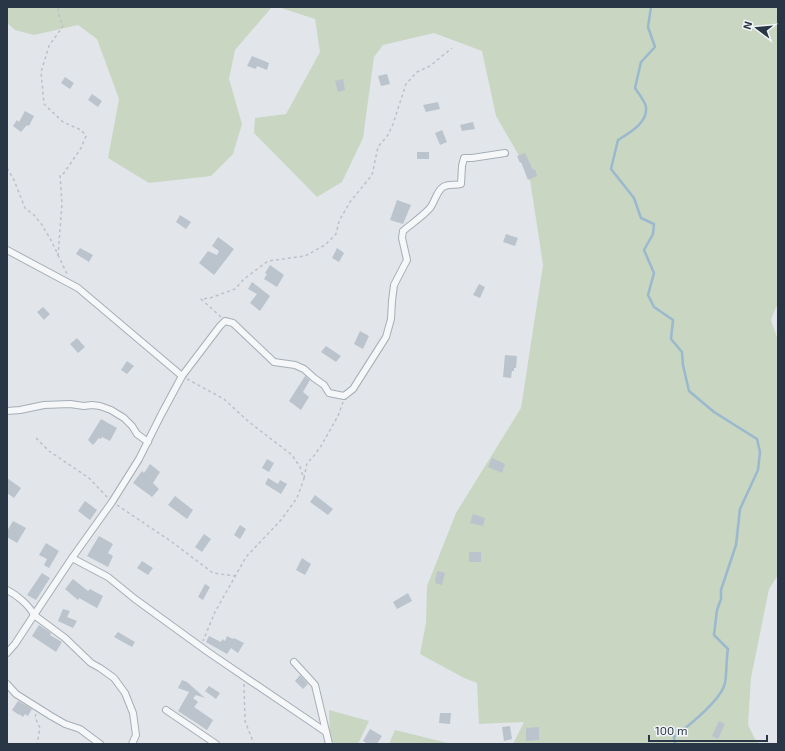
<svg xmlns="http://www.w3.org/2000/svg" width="785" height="751" font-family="'Exo 2',sans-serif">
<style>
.green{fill:#c9d6c2}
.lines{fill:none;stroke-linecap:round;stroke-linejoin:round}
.stream{stroke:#9ab9ce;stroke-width:2.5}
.building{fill:#bbc3cc}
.minor-casing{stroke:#a6aeb6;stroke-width:8}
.path{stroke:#bcc1c7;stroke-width:1.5;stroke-dasharray:3 3;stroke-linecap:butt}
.minor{stroke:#f5f7f9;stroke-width:6}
</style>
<rect width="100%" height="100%" fill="#e2e6eb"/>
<g class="green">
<polygon points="7,7 272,7 235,50 229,79 242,124 233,154 211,176 149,183 108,158 119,99 97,39 78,25 34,35 15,30 7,23"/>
<polygon points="278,7 778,7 778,305 776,307 771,320 778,340 778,575 769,589 751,678 748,725 755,739 760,744 513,744 524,722 479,724 477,683 464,678 420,654 426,623 427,586 456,513 521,408 543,265 529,173 496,116 482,51 434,33 383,45 374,57 363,138 342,182 317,197 254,133 255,118 286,114 320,52 315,19"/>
<polygon points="329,710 369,721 358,744 336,744 330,740"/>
<polygon points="395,730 452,744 389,744"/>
</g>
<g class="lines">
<path class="stream" d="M 651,7 L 648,27 L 655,47 L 641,62 L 635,88 C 638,93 645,101 646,107 C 648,123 629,133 618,140 L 611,169 L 634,198 L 641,218 L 654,224 L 653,234 L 644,250 L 654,273 L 648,295 L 654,307 L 673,320 L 671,339 L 682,352 L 683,365 L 689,391 L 714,412 L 757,439 L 760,452 L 758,470 L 740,509 L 736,545 L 721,590 L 721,599 L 717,610 L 714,635 L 728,649 C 726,660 727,672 725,683 C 722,699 687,727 674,737 L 675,744"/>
</g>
<g class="building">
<polygon points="252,56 269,63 267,70 257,66 256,69 247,66"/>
<polygon points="387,74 390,84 381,86 378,76"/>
<polygon points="65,77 74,83 70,89 61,83"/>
<polygon points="343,79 345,90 338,92 335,81"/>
<polygon points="92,94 102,101 98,107 88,100"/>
<polygon points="438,102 440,109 426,112 423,105"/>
<polygon points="25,111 34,116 29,126 27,125 21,132 13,126 17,120 19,122"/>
<polygon points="473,122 475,129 462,131 460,125"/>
<polygon points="442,130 447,142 440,145 435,133"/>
<rect x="417" y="152" width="12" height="7"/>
<polygon points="525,153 533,170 535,169 537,176 528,180 521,162 520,163 517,156"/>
<polygon points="397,200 411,205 403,224 390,220"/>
<polygon points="180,215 191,222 186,229 176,222"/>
<polygon points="506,234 518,238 515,246 503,242"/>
<polygon points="218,237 234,249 214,275 199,263 208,251 217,255 219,251 212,246"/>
<polygon points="80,248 93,255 89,262 76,254"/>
<polygon points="337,248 344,253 339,262 332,258"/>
<polygon points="270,265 284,275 277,287 264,279 267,274 265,273"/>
<polygon points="252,282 270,296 260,311 250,303 257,294 248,289"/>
<polygon points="479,284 485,287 480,298 473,295"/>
<polygon points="43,307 50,314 44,320 37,312"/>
<polygon points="360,331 369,336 363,349 354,344"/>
<polygon points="77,338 85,347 78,353 70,344"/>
<polygon points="326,346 341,356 336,362 321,352"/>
<polygon points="505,355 517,356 516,368 514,368 514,371 512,371 511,378 503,377"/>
<polygon points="127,361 134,366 127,374 121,370"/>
<polygon points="305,376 310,380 303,392 309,397 301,410 289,401"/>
<polygon points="101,419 117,428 110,441 102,437 101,439 99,438 93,445 88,440"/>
<polygon points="492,458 505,464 502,473 488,467"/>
<polygon points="267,459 274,463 269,472 262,468"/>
<polygon points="150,464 160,472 153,483 159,489 152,497 133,483 142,471 144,473"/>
<polygon points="7,478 21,488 14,498 7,493"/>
<polygon points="268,478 278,484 280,480 287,484 281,494 265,484"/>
<polygon points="315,495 333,509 328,515 310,502"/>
<polygon points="175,496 193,510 187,519 168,505"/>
<polygon points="85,501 97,510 90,520 78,511"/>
<polygon points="473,514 485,518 483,526 470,523"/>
<polygon points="13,521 26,528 17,543 7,537 7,531"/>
<polygon points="240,525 246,529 240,539 234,535"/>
<polygon points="204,534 211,539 202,552 195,547"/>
<polygon points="99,536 113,544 108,553 113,556 108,567 87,556"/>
<polygon points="46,543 59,551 49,568 44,565 47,559 39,555"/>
<rect x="469" y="552" width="12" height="10"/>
<polygon points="302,558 311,564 305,575 296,570"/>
<polygon points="142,561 153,568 148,575 137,568"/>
<polygon points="437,571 445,573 442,585 435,583"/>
<polygon points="42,573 50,578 36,600 27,595"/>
<polygon points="73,579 88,591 90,589 103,596 97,608 79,598 78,600 65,589"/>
<polygon points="205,584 210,587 203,600 198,597"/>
<polygon points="408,593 412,601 397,609 393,602"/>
<polygon points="63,609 70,611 67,617 77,621 73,628 58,621"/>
<polygon points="39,625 51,633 50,635 62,642 56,652 32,636"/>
<polygon points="118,632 135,642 132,647 114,637"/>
<polygon points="209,636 221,642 222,639 225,641 227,636 233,639 234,638 244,643 238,653 231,648 227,654 206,642"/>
<polygon points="300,675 308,684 303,689 295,681"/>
<polygon points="182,680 187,682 205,698 196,695 193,698 198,702 194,707 213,720 207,730 178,711 189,692 178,688"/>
<polygon points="209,686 220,693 216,699 205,691"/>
<polygon points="18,701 32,709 28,716 25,714 23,717 19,714 19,715 12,710"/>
<polygon points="440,713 451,713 450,724 439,723"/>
<polygon points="719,721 725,724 718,739 712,736"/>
<polygon points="510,726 512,739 504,741 502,727"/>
<polygon points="539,727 539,740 526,741 526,728"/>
<polygon points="370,729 382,736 377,744 368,744 363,741"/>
</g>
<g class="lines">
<g class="minor-casing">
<g id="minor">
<path d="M 7,250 L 78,288 L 182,376 L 220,326 L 225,321 L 233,323 L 274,362 L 295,365 L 304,369 L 314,378 L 324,385 L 329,393 L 344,396 L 353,389 L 386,337 L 391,319 L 392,301 L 394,285 L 407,260 L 402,238 L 403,231 C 411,224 422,217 430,208 C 435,202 436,192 443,187 C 449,183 455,186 461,184 L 462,166 L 464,158 L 472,158 L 505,153"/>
<polyline points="7,411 20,410 44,405 70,404 84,406 92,405 100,406 111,410 124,418 132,426 137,434 148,442"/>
<polyline points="72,558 108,577 135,599 208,652 326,732"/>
<path d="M 7,590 C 17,595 29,605 34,615 L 72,558 L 112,502 L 139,459 L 161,415 L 182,376"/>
<polyline points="7,653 15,644 34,615 65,638 91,663 100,668 114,678 125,693 133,713 136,735 132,744"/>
<polyline points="294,662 315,685 329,744"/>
<polyline points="7,684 16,694 51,716 65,724 80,729 100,744"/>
<polyline points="166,710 216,744"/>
</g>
</g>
<g class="path">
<polyline points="7,168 14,180 25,208 34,215 42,225 51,240 67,274"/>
<polyline points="58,256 62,204 60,175 64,173 81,148 86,136 81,130 63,122 44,104 41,72 49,46 63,26 59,15 58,7"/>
<polyline points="221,317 201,299 210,298 235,289 244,279 268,261 305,256 325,245 336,234 339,221 350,202 372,175 378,147 388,135 393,124 406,84 417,72 430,66 452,48"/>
<polyline points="187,379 224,399 249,422 292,455 300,467 304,479 297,498 281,520 246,557 215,612 203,641"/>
<polyline points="36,438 49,451 89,478 108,498"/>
<polyline points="304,478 307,463 313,457 321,446 338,416 343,402"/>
<polyline points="117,505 172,542 213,573 235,576"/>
<polyline points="244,684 245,721 254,744"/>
<polyline points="36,714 35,717 40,728 37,744"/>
</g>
<use href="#minor" class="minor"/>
</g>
<rect width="785" height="751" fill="none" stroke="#283645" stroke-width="16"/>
<g transform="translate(757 28) rotate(286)" stroke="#f2f5f8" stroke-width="3" paint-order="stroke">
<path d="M0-3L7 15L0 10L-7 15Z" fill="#283645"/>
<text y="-6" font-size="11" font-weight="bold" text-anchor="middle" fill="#283645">N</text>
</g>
<path d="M649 735v6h118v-6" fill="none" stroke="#283645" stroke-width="2"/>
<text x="655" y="735" font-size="12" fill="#283645" stroke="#f2f5f8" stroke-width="3" paint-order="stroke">100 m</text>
</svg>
